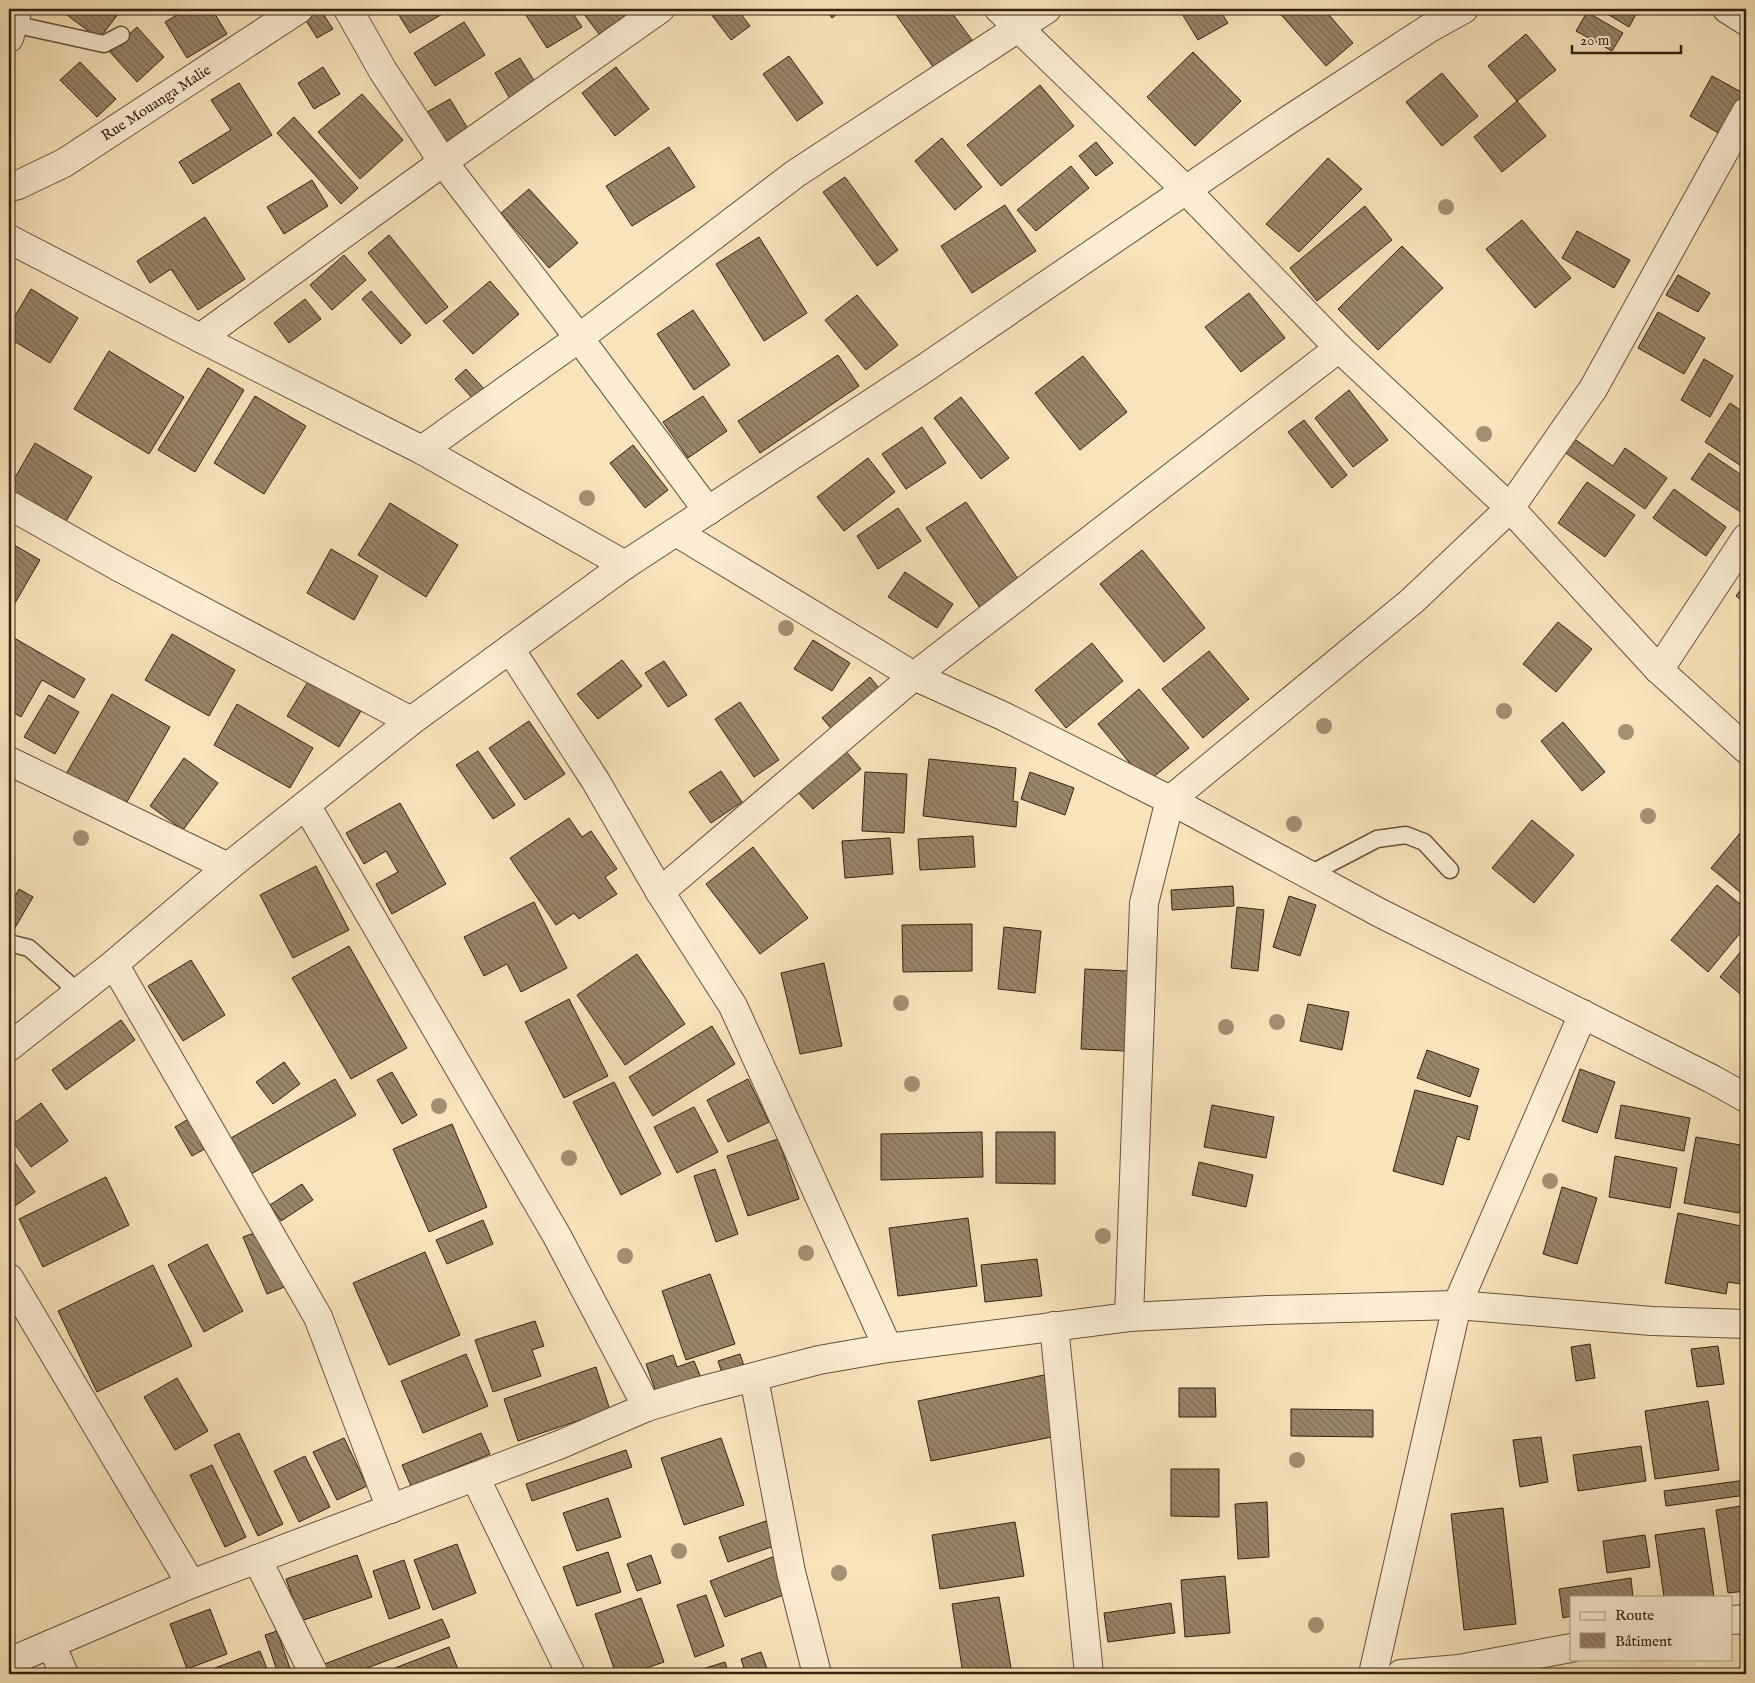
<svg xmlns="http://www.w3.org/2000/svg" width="1755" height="1683" font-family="'IM FELL English',serif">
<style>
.building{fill:url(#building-back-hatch);stroke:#342210}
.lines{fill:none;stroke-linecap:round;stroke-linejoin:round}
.service-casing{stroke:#65523b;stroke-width:19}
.minor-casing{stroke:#65523b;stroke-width:30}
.tertiary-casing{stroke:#65523b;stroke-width:30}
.service{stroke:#fbedd3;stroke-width:16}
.minor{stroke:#fbedd3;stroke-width:28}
.tertiary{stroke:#fbedd3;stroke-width:28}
.tree{fill:#a38f71}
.labels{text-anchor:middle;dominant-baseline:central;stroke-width:4.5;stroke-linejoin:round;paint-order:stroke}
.street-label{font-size:15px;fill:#342210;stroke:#fbedd3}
</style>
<defs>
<pattern id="building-back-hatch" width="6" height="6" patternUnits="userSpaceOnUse" patternTransform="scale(1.25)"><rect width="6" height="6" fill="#9a8669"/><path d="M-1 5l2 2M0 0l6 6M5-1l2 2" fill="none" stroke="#7e6d55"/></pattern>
</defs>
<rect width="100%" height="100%" fill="#f9e3bb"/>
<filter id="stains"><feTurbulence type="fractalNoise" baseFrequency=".004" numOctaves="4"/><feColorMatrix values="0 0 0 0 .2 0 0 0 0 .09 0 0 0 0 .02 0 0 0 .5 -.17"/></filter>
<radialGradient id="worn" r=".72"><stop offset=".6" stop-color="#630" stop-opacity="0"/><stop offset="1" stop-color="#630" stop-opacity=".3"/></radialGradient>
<g class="building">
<polygon points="59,9 122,9 99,39"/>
<polygon points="187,9 212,9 227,34 187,58 165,22"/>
<polygon points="316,9 320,9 333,29 317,38 303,16"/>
<polygon points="395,9 451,9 410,33"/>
<polygon points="522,9 570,9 582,27 547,48"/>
<polygon points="580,9 630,9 632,11 599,34"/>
<polygon points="707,9 737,9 750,26 731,40"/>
<polygon points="825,9 844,9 832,18"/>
<polygon points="892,9 949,9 972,40 934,68"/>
<polygon points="1179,9 1219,9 1228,23 1198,40"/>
<polygon points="1276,9 1324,9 1353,43 1326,66"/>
<polygon points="1605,9 1639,9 1629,27 1604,12"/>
<polygon points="1587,12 1623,33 1612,51 1576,31"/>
<polygon points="464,22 485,55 435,86 414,53"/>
<polygon points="137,27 164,57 137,82 110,52"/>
<polygon points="1526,34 1556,70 1517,101 1488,66"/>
<polygon points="1193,52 1241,101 1195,146 1147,97"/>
<polygon points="789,56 823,103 797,121 763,74"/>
<polygon points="520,58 538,87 512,102 495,73"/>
<polygon points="80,62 116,99 97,117 60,80"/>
<polygon points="323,67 340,94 314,109 298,83"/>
<polygon points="616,67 649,109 615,136 582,93"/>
<polygon points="1442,73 1478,116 1442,146 1406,102"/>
<polygon points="1712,76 1743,93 1720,134 1690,116"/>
<polygon points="239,83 272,135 193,184 179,162 231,130 211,100"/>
<polygon points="1040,85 1074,126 1001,186 967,145"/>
<polygon points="362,94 403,140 360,179 318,132"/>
<polygon points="450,99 471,134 442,152 420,116"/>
<polygon points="1517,101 1546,136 1502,172 1474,137"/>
<polygon points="294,117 358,188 341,204 277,133"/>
<polygon points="942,138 982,187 955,210 915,161"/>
<polygon points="1096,142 1113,163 1096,176 1079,156"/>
<polygon points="669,147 695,187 632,226 606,186"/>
<polygon points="1328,158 1362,189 1299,252 1266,224"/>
<polygon points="1071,166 1089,188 1036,231 1017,210"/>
<polygon points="845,177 898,250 877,266 823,192"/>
<polygon points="312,180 328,206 284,234 267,207"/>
<polygon points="529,189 578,243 549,268 501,213"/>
<polygon points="1005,205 1036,251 972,293 941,246"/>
<polygon points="1365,206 1392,240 1317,301 1290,268"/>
<polygon points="205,217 245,279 198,310 171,269 150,283 137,261"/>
<polygon points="1522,220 1571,278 1535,308 1486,249"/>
<polygon points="1577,231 1630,260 1614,288 1562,258"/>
<polygon points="389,235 448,307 426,324 368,253"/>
<polygon points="759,237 807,313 764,341 716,264"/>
<polygon points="1402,246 1443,288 1378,350 1338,309"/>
<polygon points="344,255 366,280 332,310 310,285"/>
<polygon points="1678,275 1710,293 1698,312 1666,295"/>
<polygon points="490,281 519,314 473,354 443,321"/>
<polygon points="31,289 78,318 50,363 9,338 9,326"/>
<polygon points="371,291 411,335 401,344 362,299"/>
<polygon points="1249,293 1285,338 1241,372 1205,327"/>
<polygon points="857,295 898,345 866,370 825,320"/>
<polygon points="305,299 321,319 289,343 274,323"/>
<polygon points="693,310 730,365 694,390 657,334"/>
<polygon points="1658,312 1705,338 1684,374 1638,348"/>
<polygon points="109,351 184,397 149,454 74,409"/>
<polygon points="838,355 859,386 760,453 738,421"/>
<polygon points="1083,356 1127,412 1080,450 1035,393"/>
<polygon points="1704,359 1733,376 1710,417 1681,400"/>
<polygon points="208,368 244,390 195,472 158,450"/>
<polygon points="466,369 485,390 474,400 455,379"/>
<polygon points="1349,390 1388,440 1353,467 1315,418"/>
<polygon points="255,396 306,426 264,494 214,463"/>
<polygon points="703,396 727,431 688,458 663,422"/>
<polygon points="961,397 1009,458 981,479 934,418"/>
<polygon points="1730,403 1746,414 1746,469 1705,442"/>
<polygon points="1304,420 1347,475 1332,488 1288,432"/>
<polygon points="922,427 946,463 906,489 882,454"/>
<polygon points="1573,438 1613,466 1625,448 1667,478 1645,509 1563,451"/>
<polygon points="35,443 92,477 65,523 9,488"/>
<polygon points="633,445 668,490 645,508 610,463"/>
<polygon points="1709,453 1746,478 1746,507 1742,513 1691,479"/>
<polygon points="868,458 895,492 844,531 817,497"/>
<polygon points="1587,482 1635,515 1605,557 1558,523"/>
<polygon points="1674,489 1726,527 1706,556 1653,518"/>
<polygon points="966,502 1020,582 980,608 926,528"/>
<polygon points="390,503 458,545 426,597 358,555"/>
<polygon points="898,508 921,541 878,569 857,536"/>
<polygon points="9,542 40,560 15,603 9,599"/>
<polygon points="331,549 378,576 354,620 307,593"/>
<polygon points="1142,550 1205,628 1164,662 1100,584"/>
<polygon points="905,572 953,604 937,628 888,597"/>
<polygon points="1746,582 1746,604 1736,596"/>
<polygon points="1558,622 1592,649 1556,692 1523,664"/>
<polygon points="172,634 235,670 209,716 145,680"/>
<polygon points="9,635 85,679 74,698 42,680 21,717 9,710"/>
<polygon points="813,640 850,663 832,691 794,669"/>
<polygon points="1092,643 1123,681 1066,728 1035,690"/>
<polygon points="1209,651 1249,699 1203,738 1162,689"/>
<polygon points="622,660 642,686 598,719 577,694"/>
<polygon points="664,661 687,695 668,707 645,673"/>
<polygon points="870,677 883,693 836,734 822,718"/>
<polygon points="309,680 361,711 339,747 287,716"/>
<polygon points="1139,689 1189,748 1146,783 1098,724"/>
<polygon points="112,694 170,727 124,807 66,774"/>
<polygon points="49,695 79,712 55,754 24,737"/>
<polygon points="740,702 779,760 754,777 715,719"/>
<polygon points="237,704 313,748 290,788 214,745"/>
<polygon points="529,721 565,774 525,800 489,748"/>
<polygon points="1563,722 1605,772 1582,791 1541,741"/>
<polygon points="844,749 861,769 813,809 796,790"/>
<polygon points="478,751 515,805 493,819 456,765"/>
<polygon points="184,758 218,783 183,830 150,806"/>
<polygon points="929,759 1016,768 1013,801 1018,802 1016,827 923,816"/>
<polygon points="721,771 742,802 711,823 689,792"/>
<polygon points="865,772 907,774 904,833 862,831"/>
<polygon points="1030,772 1074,788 1065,815 1021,799"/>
<polygon points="400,803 446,884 392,914 376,884 398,872 386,851 364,864 346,833"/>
<polygon points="569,818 582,837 591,831 617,869 605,877 617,894 579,919 574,913 556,925 510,858"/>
<polygon points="1532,820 1574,855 1534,903 1492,868"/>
<polygon points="1746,826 1746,897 1711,868"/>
<polygon points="973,836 975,867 920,870 918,839"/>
<polygon points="890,838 893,874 845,878 842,841"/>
<polygon points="753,847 808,918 760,954 706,884"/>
<polygon points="316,866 349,930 293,958 260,895"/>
<polygon points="1717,885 1746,909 1746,926 1708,972 1671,940"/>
<polygon points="1233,886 1234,906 1172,910 1171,890"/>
<polygon points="19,889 33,897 9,938 9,908"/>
<polygon points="1289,896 1316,905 1300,956 1273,947"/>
<polygon points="534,902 567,968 521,992 507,964 484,976 464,937"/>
<polygon points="1237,907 1264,910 1258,971 1231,968"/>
<polygon points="972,924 972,971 903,972 902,925"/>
<polygon points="1004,927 1041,931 1035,993 998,989"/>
<polygon points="1746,945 1746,999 1720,977"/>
<polygon points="349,946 407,1048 351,1079 292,978"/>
<polygon points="637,954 685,1024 625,1065 577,995"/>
<polygon points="191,960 225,1015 183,1041 148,986"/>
<polygon points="824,963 842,1046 800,1054 781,973"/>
<polygon points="1085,969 1128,971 1125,1051 1081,1049"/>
<polygon points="569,999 608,1076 564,1098 525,1022"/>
<polygon points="1308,1004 1349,1012 1342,1050 1300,1041"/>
<polygon points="121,1020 135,1040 66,1090 52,1070"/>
<polygon points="712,1026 735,1064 653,1116 629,1077"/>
<polygon points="1427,1050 1479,1069 1470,1097 1417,1078"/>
<polygon points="284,1062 300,1084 273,1104 256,1082"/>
<polygon points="1580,1069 1615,1082 1597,1133 1562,1121"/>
<polygon points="392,1072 417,1115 402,1124 377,1080"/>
<polygon points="335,1079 356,1115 251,1174 231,1138"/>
<polygon points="748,1079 769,1122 728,1142 707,1100"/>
<polygon points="614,1082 661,1174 621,1195 573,1102"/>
<polygon points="1415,1090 1478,1106 1469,1140 1457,1136 1443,1185 1393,1171"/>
<polygon points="41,1103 68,1141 31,1167 9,1136 9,1127"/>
<polygon points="1212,1105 1274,1117 1266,1158 1204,1147"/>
<polygon points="1621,1105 1690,1118 1684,1151 1615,1138"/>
<polygon points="694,1107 718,1152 677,1173 654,1127"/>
<polygon points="192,1117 210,1146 192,1156 175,1127"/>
<polygon points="452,1124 487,1207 429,1232 393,1149"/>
<polygon points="982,1132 983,1177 881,1180 881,1134"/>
<polygon points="996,1132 1055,1132 1055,1184 996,1183"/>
<polygon points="1696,1137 1746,1146 1746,1174 1739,1213 1684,1203"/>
<polygon points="778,1139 799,1199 748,1216 727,1156"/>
<polygon points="9,1154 35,1192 9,1210"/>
<polygon points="1615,1156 1677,1168 1670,1208 1609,1197"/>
<polygon points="1199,1162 1253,1175 1246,1207 1192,1195"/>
<polygon points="715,1169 738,1234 716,1242 694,1176"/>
<polygon points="106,1177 129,1225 43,1267 19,1219"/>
<polygon points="302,1184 313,1200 281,1221 270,1205"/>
<polygon points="1562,1187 1597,1198 1577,1264 1543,1254"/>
<polygon points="1678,1213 1746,1227 1746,1285 1728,1282 1726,1294 1665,1283"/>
<polygon points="968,1218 977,1286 898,1296 889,1228"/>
<polygon points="483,1220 493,1244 447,1264 436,1240"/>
<polygon points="263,1230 287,1286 267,1294 243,1237"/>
<polygon points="207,1244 243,1311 204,1332 168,1265"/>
<polygon points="425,1252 460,1335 389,1365 353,1283"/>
<polygon points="1037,1259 1042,1296 985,1302 981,1265"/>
<polygon points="153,1265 192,1346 97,1392 58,1311"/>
<polygon points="710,1274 735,1344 686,1360 662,1291"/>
<polygon points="535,1321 544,1346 532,1350 541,1376 493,1392 475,1340"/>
<polygon points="1590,1344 1595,1378 1576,1381 1571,1347"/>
<polygon points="1718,1346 1724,1384 1697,1387 1691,1349"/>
<polygon points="466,1354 488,1406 423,1433 401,1381"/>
<polygon points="740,1354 745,1369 723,1376 718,1361"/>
<polygon points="673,1355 677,1367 694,1361 702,1380 657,1395 646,1364"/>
<polygon points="596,1367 610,1410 518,1441 504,1399"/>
<polygon points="1044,1375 1057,1436 931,1461 918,1401"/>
<polygon points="177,1378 208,1431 175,1450 144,1397"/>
<polygon points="1179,1388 1215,1388 1216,1417 1179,1417"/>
<polygon points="1708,1401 1719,1470 1655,1479 1645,1411"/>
<polygon points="1291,1409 1373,1410 1373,1437 1291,1436"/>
<polygon points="239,1433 283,1524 258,1536 214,1445"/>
<polygon points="481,1433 490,1454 411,1486 402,1465"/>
<polygon points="1541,1437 1548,1482 1520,1487 1513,1440"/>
<polygon points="344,1438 367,1486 337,1500 313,1452"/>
<polygon points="721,1438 744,1505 684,1525 661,1458"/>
<polygon points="1641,1446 1646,1481 1578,1491 1573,1455"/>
<polygon points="626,1450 632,1467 532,1501 526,1484"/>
<polygon points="305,1456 330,1507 299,1522 274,1471"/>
<polygon points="212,1465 246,1537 225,1547 190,1475"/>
<polygon points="1171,1469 1219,1469 1219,1517 1171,1516"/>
<polygon points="1746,1480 1746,1495 1666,1506 1664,1491"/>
<polygon points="608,1498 621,1537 577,1551 563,1513"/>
<polygon points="1267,1502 1269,1557 1238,1559 1235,1504"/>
<polygon points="1746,1505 1746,1591 1728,1593 1716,1510"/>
<polygon points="1503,1508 1516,1624 1464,1630 1451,1514"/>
<polygon points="772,1519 780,1544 728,1562 719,1537"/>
<polygon points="1015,1522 1024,1576 940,1589 932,1535"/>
<polygon points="1704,1528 1714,1597 1664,1597 1655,1535"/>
<polygon points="1645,1535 1650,1567 1607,1573 1603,1541"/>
<polygon points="457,1544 476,1593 433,1610 414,1560"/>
<polygon points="608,1552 621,1592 577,1606 563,1567"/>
<polygon points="357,1555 372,1597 301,1621 286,1579"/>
<polygon points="651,1555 661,1583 637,1591 627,1564"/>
<polygon points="775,1556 789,1593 725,1617 710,1581"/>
<polygon points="404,1560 420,1608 389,1619 373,1571"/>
<polygon points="1225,1576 1230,1633 1185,1637 1181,1580"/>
<polygon points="1631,1578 1633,1597 1571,1597 1571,1616 1563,1618 1559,1589"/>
<polygon points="706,1595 724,1646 695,1657 677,1605"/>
<polygon points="999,1597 1012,1674 963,1674 952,1604"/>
<polygon points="641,1598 664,1662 629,1674 616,1674 595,1614"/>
<polygon points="1171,1603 1175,1633 1108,1642 1104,1613"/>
<polygon points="210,1609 227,1654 187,1669 170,1624"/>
<polygon points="442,1619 450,1637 351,1674 326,1674 322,1665"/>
<polygon points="277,1631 292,1674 278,1674 265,1635"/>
<polygon points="449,1647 460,1674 397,1674 395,1668"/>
<polygon points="260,1651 269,1674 199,1674"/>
<polygon points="761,1652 769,1674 746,1674 741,1659"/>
<polygon points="725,1662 729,1674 700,1674 699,1670"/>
</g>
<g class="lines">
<g class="service-casing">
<g id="service">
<polyline points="13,24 104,44 121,35"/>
<polyline points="1308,875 1377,839 1406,835 1424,842 1450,870"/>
<polyline points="9,943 29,948 78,992"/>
</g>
</g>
<g class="minor-casing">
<g id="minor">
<polyline points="348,9 383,71 443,162 579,338 708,511"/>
<polyline points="999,9 1186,190 1339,348 1510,508 1659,670 1746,749"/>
<polyline points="1727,9 1746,21"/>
<polyline points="9,38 18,9"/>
<polyline points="9,187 18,185 64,163 299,9"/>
<polyline points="9,239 200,338 422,450 625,565"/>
<polyline points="200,338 443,162 660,9"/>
<polyline points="422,450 579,338 795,174 1047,9"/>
<polyline points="9,505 117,566 411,721"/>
<polyline points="676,532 914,676 1003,716 1170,800 1380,913 1712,1079 1746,1098"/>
<polyline points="510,649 595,780 660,892 733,1006 888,1348"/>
<polyline points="1659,670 1746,538"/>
<polyline points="9,761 228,867"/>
<polyline points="306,805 557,1236 647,1407"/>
<polyline points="660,892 914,676 1339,348"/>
<polyline points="114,964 318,1317 391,1509"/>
<polyline points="9,1278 191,1584"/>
<polyline points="1129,1317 1144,903 1170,800 1412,601 1510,508 1593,389 1746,112"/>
<polyline points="1054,1326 1089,1674"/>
<polyline points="754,1378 791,1572 817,1674"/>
<polyline points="475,1477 571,1674"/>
<polyline points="257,1559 314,1674"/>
<polyline points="1731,1620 1746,1619"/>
<polyline points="51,1644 64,1674"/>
<polyline points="9,1662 191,1584 559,1445 647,1407 696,1392 819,1360 888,1348 1129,1317 1268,1310 1457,1305 1652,1321 1746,1324"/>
<polyline points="1373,1674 1457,1305 1583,1014"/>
<polyline points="1401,1674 1459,1669 1571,1648"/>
</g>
</g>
<g class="tertiary-casing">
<polyline id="tertiary" points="9,1047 114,964 228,867 411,721 625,565 925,368 1287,121 1428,29 1464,9"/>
</g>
<use href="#service" class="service"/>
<use href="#minor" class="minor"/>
<use href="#tertiary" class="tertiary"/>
</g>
<g class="tree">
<circle cx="1446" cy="207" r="8"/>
<circle cx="1484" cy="434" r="8"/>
<circle cx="587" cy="498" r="8"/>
<circle cx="786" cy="628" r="8"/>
<circle cx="1504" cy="711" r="8"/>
<circle cx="1324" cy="726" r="8"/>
<circle cx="1626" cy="732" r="8"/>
<circle cx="1648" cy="816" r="8"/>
<circle cx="1294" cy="824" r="8"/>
<circle cx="81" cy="838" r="8"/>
<circle cx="901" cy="1003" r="8"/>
<circle cx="1277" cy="1022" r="8"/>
<circle cx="1226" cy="1027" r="8"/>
<circle cx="912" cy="1084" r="8"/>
<circle cx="439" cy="1106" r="8"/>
<circle cx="569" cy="1158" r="8"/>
<circle cx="1550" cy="1181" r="8"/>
<circle cx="1103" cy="1236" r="8"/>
<circle cx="806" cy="1253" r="8"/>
<circle cx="625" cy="1256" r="8"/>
<circle cx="1297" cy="1460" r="8"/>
<circle cx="679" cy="1551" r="8"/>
<circle cx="839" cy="1573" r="8"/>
<circle cx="1316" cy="1625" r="8"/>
</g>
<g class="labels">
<g class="street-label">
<text transform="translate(156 103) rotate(-33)">Rue Mouanga Malie</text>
</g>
</g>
<rect width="1755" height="1683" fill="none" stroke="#f9e3bb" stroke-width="30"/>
<rect x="10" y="10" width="1735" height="1663" fill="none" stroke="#342210" stroke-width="2.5"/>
<rect x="15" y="15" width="1725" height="1653" fill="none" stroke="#342210"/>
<rect x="1570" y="1596" width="162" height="65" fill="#fbedd3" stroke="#ab9c85"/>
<rect x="1580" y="1612" width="25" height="8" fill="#fbedd3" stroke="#ab9c85"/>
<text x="1615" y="1620" font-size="15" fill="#342210">Route</text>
<rect x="1580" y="1633" width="25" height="15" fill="url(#building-back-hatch)" stroke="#ab9c85"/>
<text x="1615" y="1646" font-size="15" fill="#342210">Bâtiment</text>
<path d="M1572 45v8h109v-8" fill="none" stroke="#342210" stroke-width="2.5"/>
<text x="1580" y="45" font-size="15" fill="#342210" stroke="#fbedd3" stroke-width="4" paint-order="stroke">20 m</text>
<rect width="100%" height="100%" filter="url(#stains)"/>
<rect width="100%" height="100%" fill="url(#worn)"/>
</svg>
